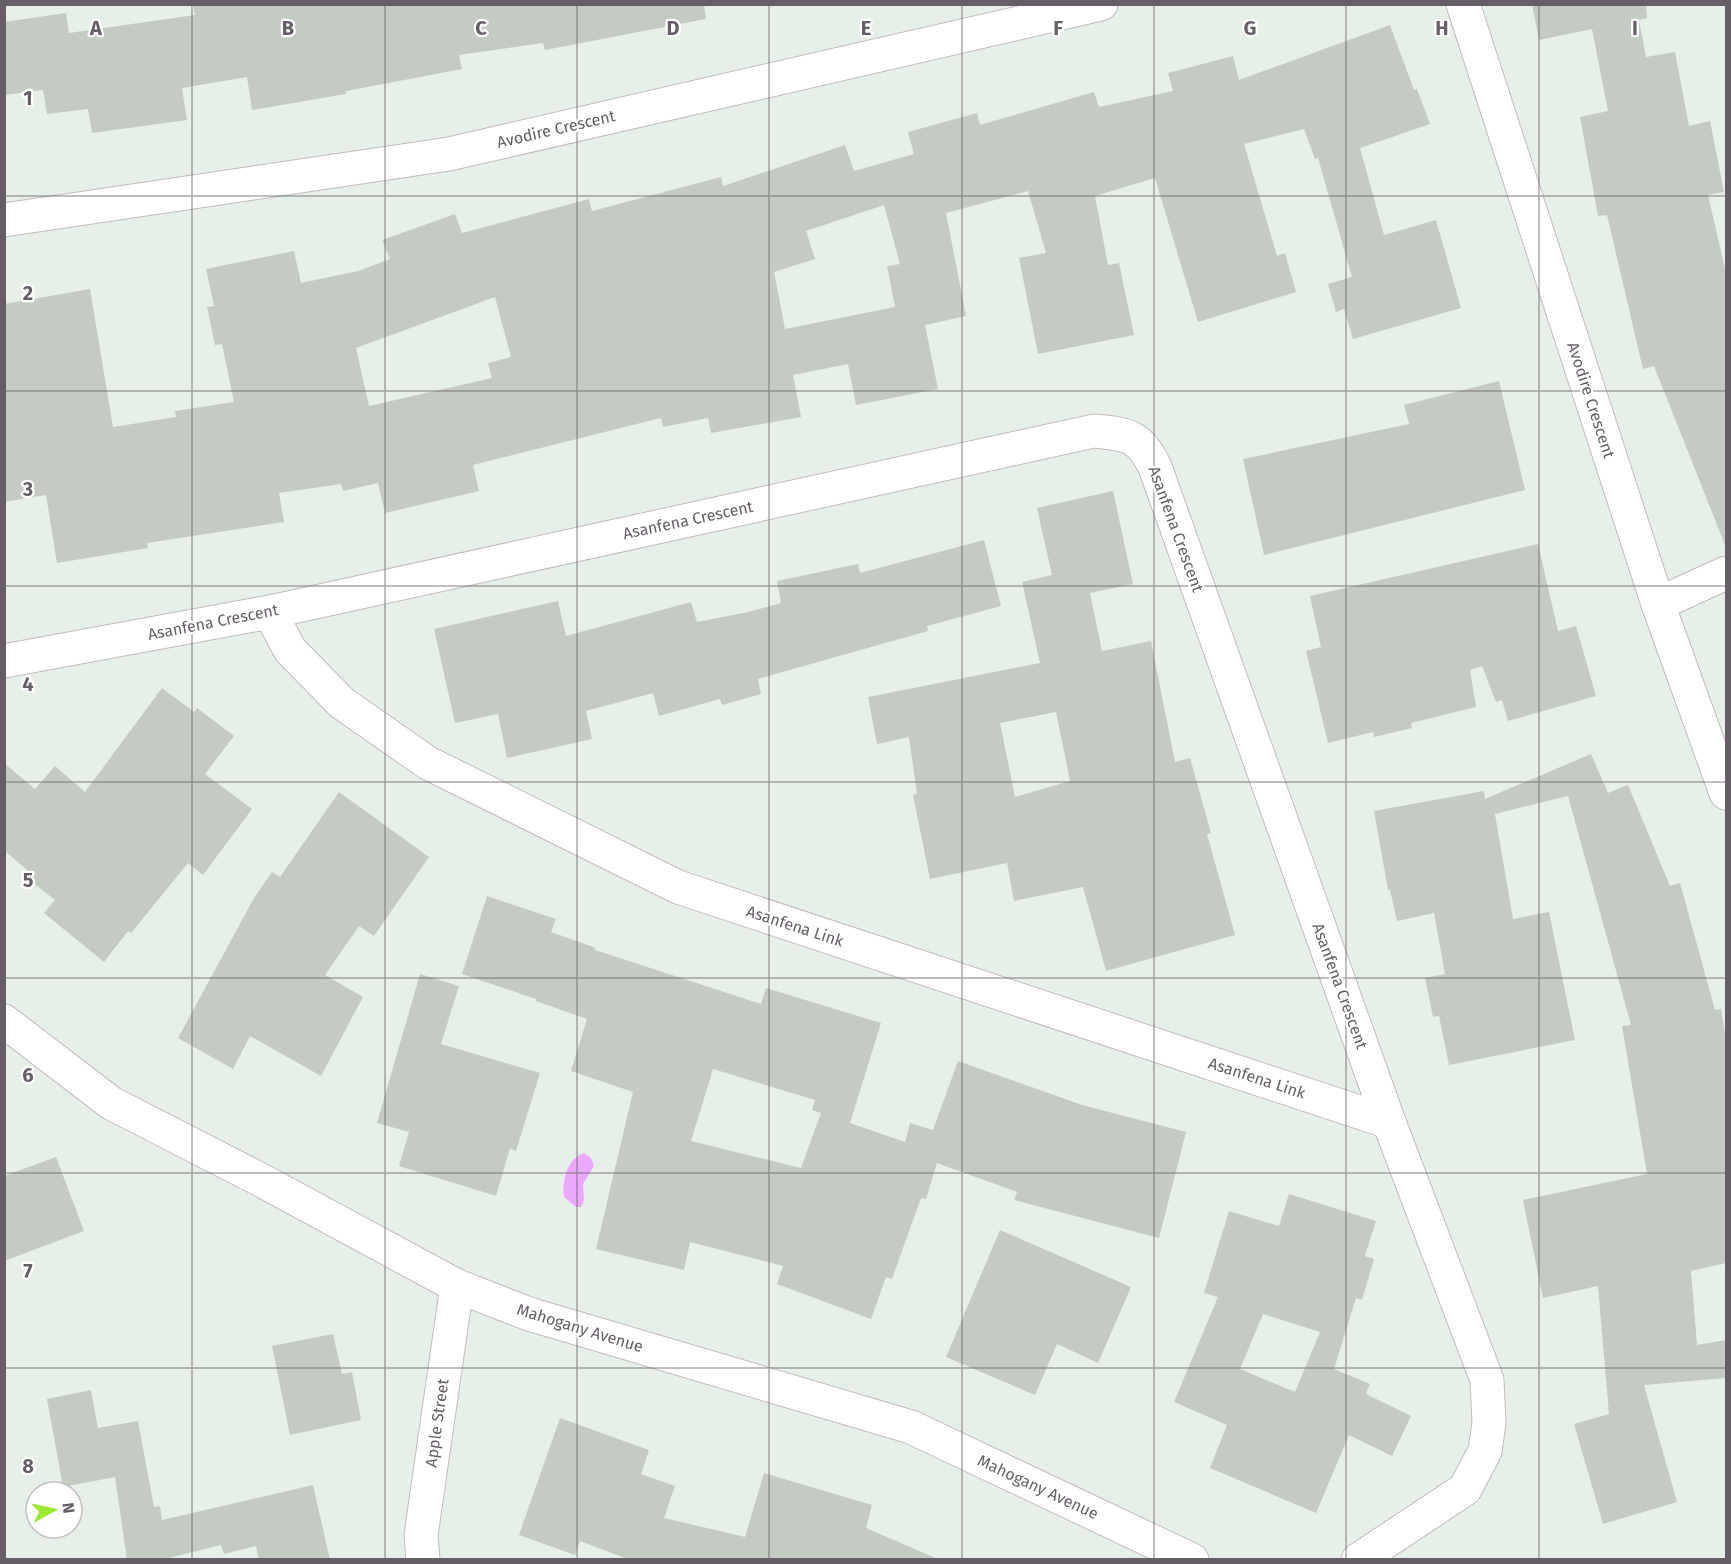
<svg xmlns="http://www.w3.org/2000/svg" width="1731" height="1564" font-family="'Fira Sans',sans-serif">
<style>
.water{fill:#eca8ff}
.building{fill:#c3cbc3;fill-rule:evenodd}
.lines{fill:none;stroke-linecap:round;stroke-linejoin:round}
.street-casing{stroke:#c2bbc2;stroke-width:35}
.street{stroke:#fff;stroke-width:33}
.grid{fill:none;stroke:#665e67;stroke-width:1.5;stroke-opacity:0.55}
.labels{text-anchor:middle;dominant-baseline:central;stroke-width:4.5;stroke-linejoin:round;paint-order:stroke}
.street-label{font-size:16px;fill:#665e67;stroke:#fff}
.grid-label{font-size:20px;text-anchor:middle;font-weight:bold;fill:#665e67;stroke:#fff;stroke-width:4.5;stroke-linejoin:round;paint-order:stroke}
</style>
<rect width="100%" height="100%" fill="#e7f0e8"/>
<path class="water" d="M 584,1153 L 591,1158 L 594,1166 L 583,1184 L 584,1200 L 581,1207 L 576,1207 L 564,1197 C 562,1181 567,1158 584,1153 Z"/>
<g class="building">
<polygon points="193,4 704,4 706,19 545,50 543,43 459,55 462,69 346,91 346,94 252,110 247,77 182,88 187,120 92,133 88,109 47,114 43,90 4,95 4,22 66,13 69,33 195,15"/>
<polygon points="1532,4 1646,4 1647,18 1639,20 1646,57 1675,52 1689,126 1710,121 1724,192 1708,195 1726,273 1726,544 1725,545 1654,366 1643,369 1607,215 1598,216 1580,117 1608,111 1592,29 1539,40"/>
<path d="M 1390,25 L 1414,90 L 1417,89 L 1430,124 L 1360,148 L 1384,235 L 1436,220 L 1461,308 L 1353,339 L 1344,309 L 1336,312 L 1328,284 L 1352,277 L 1318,158 L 1315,159 L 1304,129 L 1244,144 L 1277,256 L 1285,253 L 1296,292 L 1198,322 L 1155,178 L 1095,196 L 1108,265 L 1119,263 L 1134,335 L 1038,354 L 1019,258 L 1046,253 L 1028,191 L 946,213 L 966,316 L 925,325 L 938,389 L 856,405 L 848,364 L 793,375 L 801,417 L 711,433 L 708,418 L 663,427 L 661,418 L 473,465 L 479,491 L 385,513 L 378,483 L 343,491 L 341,484 L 279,493 L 284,522 L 147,543 L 148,548 L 57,563 L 46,495 L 4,502 L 4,304 L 90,289 L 113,427 L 176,417 L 175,411 L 234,402 L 222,344 L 215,345 L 207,307 L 214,306 L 206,269 L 294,251 L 301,283 L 358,271 L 390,259 L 382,240 L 455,214 L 462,233 L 589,199 L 592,211 L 721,177 L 723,186 L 845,145 L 854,171 L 914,154 L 908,132 L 977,113 L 980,125 L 1094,92 L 1099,107 L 1173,91 L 1168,73 L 1233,56 L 1239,80 ZM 884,205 L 900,264 L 887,266 L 895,307 L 785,329 L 774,272 L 815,259 L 806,231 ZM 495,297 L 511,357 L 488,363 L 492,378 L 369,406 L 356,348 Z"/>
<polygon points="1499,381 1525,490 1264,555 1243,459 1409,424 1404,405"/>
<path d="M 1113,491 L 1133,584 L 1090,593 L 1102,651 L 1151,641 L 1175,762 L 1190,758 L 1211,833 L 1207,834 L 1235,935 L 1106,971 L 1083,887 L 1014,901 L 1007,863 L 930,879 L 913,795 L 917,794 L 909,737 L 877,744 L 868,697 L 1040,663 L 1022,582 L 1052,575 L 1037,508 ZM 1056,712 L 1070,781 L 1015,797 L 1000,723 Z"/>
<polygon points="984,540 1001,606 927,626 928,631 758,679 761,694 722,705 720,699 659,716 653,693 586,711 592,739 507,758 498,714 455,723 434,629 558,601 566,636 691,602 697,622 748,612 781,603 777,581 858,564 860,573"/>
<polygon points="1538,544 1558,631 1576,626 1596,696 1508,721 1502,700 1496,702 1482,666 1470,670 1476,707 1411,723 1412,728 1374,737 1373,732 1328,743 1306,651 1321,647 1310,596"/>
<polygon points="162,688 194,712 197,708 234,736 205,774 252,809 203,875 188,863 131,933 128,931 104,962 44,913 55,900 23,875 27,870 4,850 4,763 35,789 55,766 85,792"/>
<polygon points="1591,754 1608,793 1628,785 1670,886 1680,883 1715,1010 1721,1009 1726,1040 1726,1263 1691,1271 1697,1345 1726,1340 1726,1378 1644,1385 1677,1502 1603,1524 1574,1424 1609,1414 1598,1286 1543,1298 1523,1200 1647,1174 1622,1026 1631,1025 1568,796 1495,814 1513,919 1549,912 1575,1040 1449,1065 1439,1016 1433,1017 1425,978 1445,974 1434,913 1397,921 1390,890 1388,890 1374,811 1484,791 1485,799"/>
<polygon points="339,792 429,857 374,936 359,926 325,975 363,997 321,1076 250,1036 233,1069 178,1038 254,898 272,872 280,877"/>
<path d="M 487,896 L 556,919 L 551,932 L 596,948 L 595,950 L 761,1004 L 766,988 L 881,1023 L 850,1123 L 905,1142 L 910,1123 L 933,1130 L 958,1061 L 1082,1105 L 1186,1132 L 1159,1238 L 1014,1200 L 1017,1192 L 937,1163 L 926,1199 L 921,1198 L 892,1279 L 886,1277 L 871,1319 L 777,1284 L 783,1266 L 690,1242 L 684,1270 L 596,1249 L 633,1092 L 571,1071 L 587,1019 L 536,1001 L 536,999 L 462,974 ZM 713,1069 L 815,1100 L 812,1110 L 821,1113 L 801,1168 L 691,1141 Z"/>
<polygon points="420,974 459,986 441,1044 540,1073 516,1151 510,1148 496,1196 399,1166 409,1132 377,1123"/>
<polygon points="56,1157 84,1231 4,1261 4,1176"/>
<path d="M 1289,1194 L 1376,1221 L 1365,1256 L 1374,1259 L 1362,1300 L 1356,1298 L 1334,1369 L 1370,1384 L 1366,1394 L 1411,1416 L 1392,1456 L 1349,1435 L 1316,1513 L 1210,1468 L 1227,1425 L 1174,1402 L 1218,1297 L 1204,1293 L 1229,1211 L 1279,1226 ZM 1263,1314 L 1320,1332 L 1295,1392 L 1240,1369 Z"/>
<polygon points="1000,1230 1131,1287 1098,1363 1057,1344 1035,1395 946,1357"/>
<polygon points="333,1334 342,1374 352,1372 361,1420 290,1435 272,1346"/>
<polygon points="91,1390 98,1428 138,1421 154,1507 160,1506 162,1520 313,1485 330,1560 259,1560 256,1546 224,1554 221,1545 160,1560 127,1560 115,1477 63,1487 47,1399"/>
<polygon points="560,1418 649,1450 641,1474 675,1486 664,1518 745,1537 764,1473 872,1505 866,1528 940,1560 630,1560 580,1541 575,1555 519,1535"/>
</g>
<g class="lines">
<g class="street-casing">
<g id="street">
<polyline points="1463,4 1658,604 1726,793"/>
<polyline points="4,220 449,154 1101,4"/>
<polyline points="1658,604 1726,573"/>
<polyline points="270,612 290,650 342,703 428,763 678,887 1389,1122"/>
<path d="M 4,661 L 270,612 L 1094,431 C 1128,434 1139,435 1155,467 L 1389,1122 L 1487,1380 L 1489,1423 L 1485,1451 L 1465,1489 L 1358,1560"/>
<polyline points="4,1021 111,1103 259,1179 457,1286 529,1314 911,1427 1192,1560"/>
<polyline points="423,1560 421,1535 457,1286"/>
</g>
</g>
<use href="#street" class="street"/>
</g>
<path class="grid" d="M 192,4 L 192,1560M 385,4 L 385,1560M 577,4 L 577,1560M 769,4 L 769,1560M 962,4 L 962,1560M 1154,4 L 1154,1560M 1346,4 L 1346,1560M 1539,4 L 1539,1560M 4,196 L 1726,196M 4,391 L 1726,391M 4,586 L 1726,586M 4,782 L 1726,782M 4,978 L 1726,978M 4,1173 L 1726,1173M 4,1368 L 1726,1368"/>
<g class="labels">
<g class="street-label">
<text transform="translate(556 129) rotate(-13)">Avodire Crescent</text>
<text transform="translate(1591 400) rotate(72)">Avodire Crescent</text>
<text transform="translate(688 520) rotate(-12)">Asanfena Crescent</text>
<text transform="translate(1176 529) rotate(70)">Asanfena Crescent</text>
<text transform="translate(213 622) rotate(-11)">Asanfena Crescent</text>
<text transform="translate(795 926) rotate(18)">Asanfena Link</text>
<text transform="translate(1340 986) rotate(70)">Asanfena Crescent</text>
<text transform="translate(1257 1078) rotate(18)">Asanfena Link</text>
<text transform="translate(580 1328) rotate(17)">Mahogany Avenue</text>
<text transform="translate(437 1423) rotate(-82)">Apple Street</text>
<text transform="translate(1038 1487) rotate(25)">Mahogany Avenue</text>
</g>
</g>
<g class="grid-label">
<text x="96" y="35">A</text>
<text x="288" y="35">B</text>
<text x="481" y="35">C</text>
<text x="673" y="35">D</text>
<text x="866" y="35">E</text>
<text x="1058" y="35">F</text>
<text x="1250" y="35">G</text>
<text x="1442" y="35">H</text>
<text x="1635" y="35">I</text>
<text x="28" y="105">1</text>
<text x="28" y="300">2</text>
<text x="28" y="496">3</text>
<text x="28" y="691">4</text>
<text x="28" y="887">5</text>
<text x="28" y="1082">6</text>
<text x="28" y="1278">7</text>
<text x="28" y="1473">8</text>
</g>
<rect width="1731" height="1564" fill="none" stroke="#665e67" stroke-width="12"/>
<g transform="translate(54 1510) rotate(82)"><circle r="28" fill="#ffffff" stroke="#c2bfc2" stroke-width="1.5"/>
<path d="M0-4.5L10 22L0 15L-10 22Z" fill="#9cea33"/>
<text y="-9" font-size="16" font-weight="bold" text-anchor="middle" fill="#665e67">N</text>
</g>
</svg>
